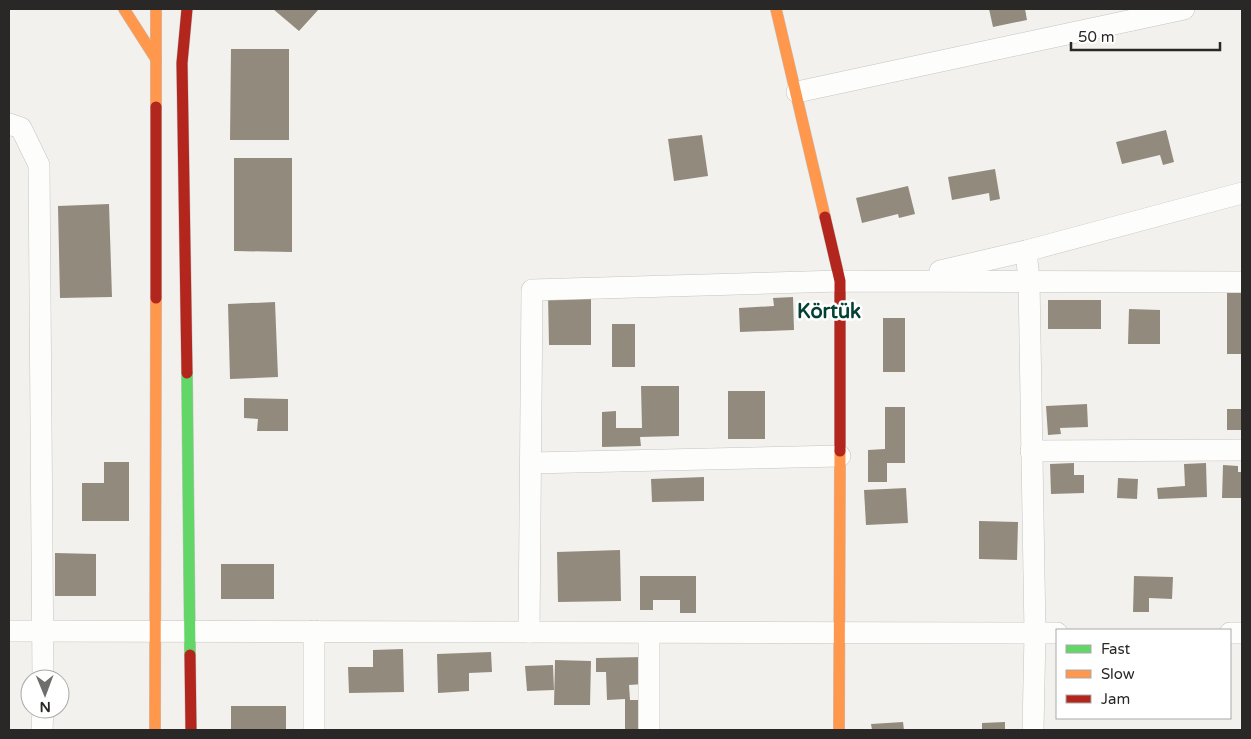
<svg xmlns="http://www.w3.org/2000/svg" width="1251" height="739" font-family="'Varela Round',sans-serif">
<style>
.building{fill:#928b7d}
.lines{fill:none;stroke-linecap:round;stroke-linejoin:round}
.street-casing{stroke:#c6c4c2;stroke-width:22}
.fast-casing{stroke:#c6c4c2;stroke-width:12}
.slow-casing{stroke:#c6c4c2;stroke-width:12}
.jam-casing{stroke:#c6c4c2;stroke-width:12}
.street{stroke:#fdfdfc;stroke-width:21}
.fast{stroke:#63d668;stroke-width:11}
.slow{stroke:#ff974d;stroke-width:11}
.jam{stroke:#b3261e;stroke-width:11}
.labels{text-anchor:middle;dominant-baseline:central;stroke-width:5;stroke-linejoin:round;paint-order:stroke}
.district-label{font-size:20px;font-weight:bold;fill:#054034;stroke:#fff}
</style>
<rect width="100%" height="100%" fill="#f3f1ee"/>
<g class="building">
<polygon points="273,9 319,9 299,31"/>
<polygon points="989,9 1025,9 1027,20 993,27"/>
<polygon points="231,49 289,49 289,140 230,140"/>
<polygon points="1166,130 1174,162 1163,165 1160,155 1122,164 1116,142"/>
<polygon points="702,135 708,176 674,181 668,139"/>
<polygon points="234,158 292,158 292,252 234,251"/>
<polygon points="995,169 1000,199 990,201 989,193 952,200 948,177"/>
<polygon points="908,186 915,214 899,218 898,214 862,223 856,198"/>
<polygon points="109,204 112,297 60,298 58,206"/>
<rect x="1227" y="290" width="15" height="64"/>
<polygon points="548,294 591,294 591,345 549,345"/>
<polygon points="793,297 794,330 740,332 739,308 774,306 773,298"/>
<rect x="1048" y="300" width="53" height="29"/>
<polygon points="275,302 278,377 230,379 228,304"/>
<polygon points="1129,309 1160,310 1160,344 1128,344"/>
<rect x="883" y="318" width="22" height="54"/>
<rect x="612" y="324" width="23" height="43"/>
<polygon points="641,386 679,386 679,436 640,437 641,446 602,447 602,412 616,411 616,428 642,428"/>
<rect x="728" y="391" width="37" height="48"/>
<polygon points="244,398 288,399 288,431 257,431 258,419 244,418"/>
<polygon points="1087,404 1088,427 1060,428 1061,434 1048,435 1046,406"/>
<polygon points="885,407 905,407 905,463 887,463 887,482 868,482 868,450 885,449"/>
<rect x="1227" y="409" width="15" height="21"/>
<polygon points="104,462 129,462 129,521 82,521 82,483 104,483"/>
<polygon points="1074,463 1074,475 1084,475 1084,493 1051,494 1050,464"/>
<polygon points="1206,463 1207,497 1158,499 1157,488 1185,486 1184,464"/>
<polygon points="1223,465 1238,466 1238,472 1242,472 1242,498 1222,498"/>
<polygon points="704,477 704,501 652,502 651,479"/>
<polygon points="1118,478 1138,479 1137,499 1117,498"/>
<polygon points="906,488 908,523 866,525 864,490"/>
<polygon points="979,521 1018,522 1017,560 979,559"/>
<polygon points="620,550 621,601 558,602 557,552"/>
<polygon points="55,553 96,554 96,596 55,596"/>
<rect x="221" y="564" width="53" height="35"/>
<polygon points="640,576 696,576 696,613 680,613 680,600 653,600 653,610 640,610"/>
<polygon points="1134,576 1173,577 1172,599 1149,598 1149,612 1133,612"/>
<polygon points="403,649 404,692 349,693 348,667 373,667 373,650"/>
<polygon points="491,652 492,672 469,673 469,691 438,693 437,654"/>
<polygon points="644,657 644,684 629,685 630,700 643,700 643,730 625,730 625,699 607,700 606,672 596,672 596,658"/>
<polygon points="555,660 591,661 590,705 554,705"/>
<polygon points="553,665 554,690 527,691 525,666"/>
<rect x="231" y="706" width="55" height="24"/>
<polygon points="903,722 904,730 872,730 871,724"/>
<polygon points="1005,722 1005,730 982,730 982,723"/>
</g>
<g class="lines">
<g class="street-casing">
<g id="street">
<polyline points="797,92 1184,9"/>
<polyline points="9,124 21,128 39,165 43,679"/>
<polyline points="1026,251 1029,280 1035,633 1033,730"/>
<polyline points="940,271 1026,251 1242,193"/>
<polyline points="1031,451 1242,450"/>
<polyline points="531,463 840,456"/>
<polyline points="9,631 1057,633"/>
<polyline points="529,632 532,290 840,281 1242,282"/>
<polyline points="649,633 649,730"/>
<polyline points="1230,633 1242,633"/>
<polyline points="42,730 43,709"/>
<polyline points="314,730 314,631"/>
</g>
</g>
<g class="fast-casing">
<polyline id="fast" points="187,373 190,655"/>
</g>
<g class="slow-casing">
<g id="slow">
<polyline points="124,9 156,59"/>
<polyline points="776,9 825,217"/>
<polyline points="156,107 156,9"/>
<polyline points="155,730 156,298"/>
<polyline points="839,730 840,451"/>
</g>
</g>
<g class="jam-casing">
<g id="jam">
<polyline points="187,9 182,63 187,373"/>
<polyline points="825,217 840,281 840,451"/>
<polyline points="156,298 156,107"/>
<polyline points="190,655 191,730"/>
</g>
</g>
<use href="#street" class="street"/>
<use href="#fast" class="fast"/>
<use href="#slow" class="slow"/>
<use href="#jam" class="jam"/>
</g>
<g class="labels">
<g class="district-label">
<text x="829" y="312">Körtük</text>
</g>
</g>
<rect width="1251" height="739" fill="none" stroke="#2a2826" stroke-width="20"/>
<rect x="1056" y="629" width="175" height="90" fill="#ffffff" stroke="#aaa9a8"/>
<rect x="1066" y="645" width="25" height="8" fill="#63d668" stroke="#aaa9a8"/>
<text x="1101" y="654" font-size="15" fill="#2a2826">Fast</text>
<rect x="1066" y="670" width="25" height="8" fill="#ff974d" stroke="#aaa9a8"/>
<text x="1101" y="679" font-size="15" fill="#2a2826">Slow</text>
<rect x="1066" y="695" width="25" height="8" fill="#b3261e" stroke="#aaa9a8"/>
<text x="1101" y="704" font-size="15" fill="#2a2826">Jam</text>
<g transform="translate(45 694) rotate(179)"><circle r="24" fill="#ffffff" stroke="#aaa9a8"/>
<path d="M0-4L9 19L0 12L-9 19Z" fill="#706e6c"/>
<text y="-8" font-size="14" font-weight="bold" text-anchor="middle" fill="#2a2826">N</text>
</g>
<path d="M1071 42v8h149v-8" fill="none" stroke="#2a2826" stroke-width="2.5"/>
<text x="1078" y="42" font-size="15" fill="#2a2826" stroke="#ffffff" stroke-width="4" paint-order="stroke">50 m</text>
</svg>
